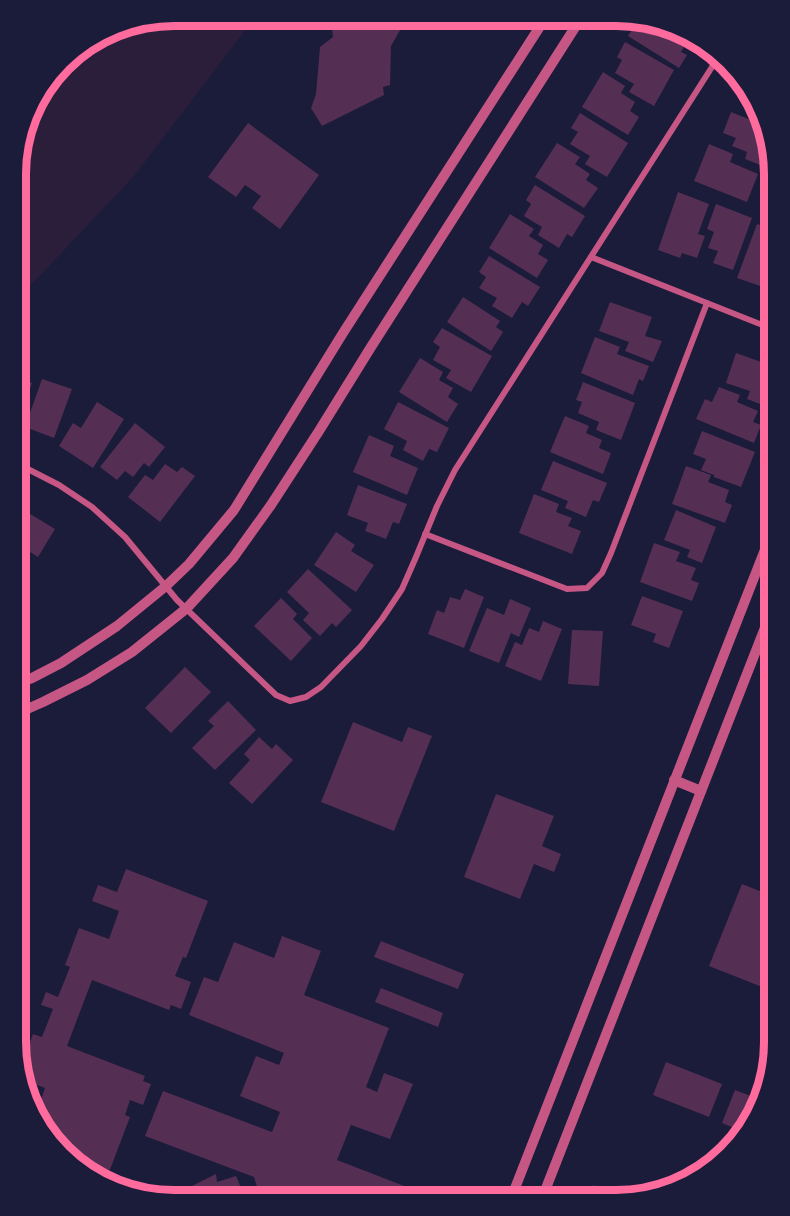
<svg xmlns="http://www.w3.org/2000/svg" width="790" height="1216" font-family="Overpass,sans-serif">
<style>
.green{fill:#2a1e3b}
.building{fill:#542f53}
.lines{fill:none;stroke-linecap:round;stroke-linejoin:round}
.minor{stroke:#c65784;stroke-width:6}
.tertiary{stroke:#c65784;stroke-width:10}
.rim{fill:none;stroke:#ff6b9d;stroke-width:8}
</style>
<rect width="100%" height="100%" fill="#1b1b3a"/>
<polygon class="green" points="173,15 256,16 134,176 16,301 16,152 36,94 69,54 122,24"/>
<g class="building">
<polygon points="290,16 329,16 319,30 304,20 290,17"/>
<polygon points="333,16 408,16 391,46 390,85 383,87 384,95 322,126 311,108 316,94 320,47 333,37 331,21 337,18"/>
<polygon points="639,19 646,23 649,19 690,37 681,52 687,55 679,68 628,36"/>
<polygon points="625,42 674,70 654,106 629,92 634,84 615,73 622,60 617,57"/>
<polygon points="603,72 625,86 621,93 635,102 630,111 639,117 628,135 582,107"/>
<polygon points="757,104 763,112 764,118 753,114"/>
<polygon points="731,112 766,126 773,162 770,169 745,159 747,152 732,146 736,138 723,133"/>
<polygon points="580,113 628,143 607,177 585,164 590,156 570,144 578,132 571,128"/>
<polygon points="248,123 319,175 280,229 252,208 261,196 245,185 236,197 208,177"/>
<polygon points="557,143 580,157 575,164 590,174 586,180 598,188 584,208 535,177"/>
<polygon points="709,144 733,154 730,162 758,174 747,202 694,181"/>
<polygon points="535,185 585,216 572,237 567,234 559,248 538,235 542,227 524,216 531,204 526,200"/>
<polygon points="678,192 709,204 698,234 705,236 697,258 682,253 680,258 658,250"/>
<polygon points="716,204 752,218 733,270 713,263 718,251 708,248 714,232 707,229"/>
<polygon points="510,214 534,229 529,236 543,245 538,254 548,260 537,278 489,248"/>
<polygon points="757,224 775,230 775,291 737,278"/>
<polygon points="489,256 540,287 528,306 522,302 512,318 492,306 497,298 479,288 486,277 479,272"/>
<polygon points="463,297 500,321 496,327 503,332 491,351 447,322"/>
<polygon points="610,302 652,317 645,336 662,341 653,362 625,351 629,342 599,331"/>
<polygon points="442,328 492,356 471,392 446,378 451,370 433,360 440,347 433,342"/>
<polygon points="595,337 620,347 617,354 649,366 643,381 639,379 633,395 581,373"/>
<polygon points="736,353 775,367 775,391 771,390 765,406 747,399 750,391 726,383"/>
<polygon points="420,358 443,372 439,380 453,388 448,397 458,404 447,422 399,392"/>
<polygon points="16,377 32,383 16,428"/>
<polygon points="42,379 72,389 54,438 25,427"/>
<polygon points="583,382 635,403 621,440 596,430 599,422 578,413 582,402 576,400"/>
<polygon points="719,387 740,395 737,402 758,411 753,422 761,425 754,443 696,419 705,399 712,402"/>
<polygon points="97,402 124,419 93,468 59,446 73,423 81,428"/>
<polygon points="398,402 449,428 437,452 429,449 423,461 403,450 407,441 384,429"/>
<polygon points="565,416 589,426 586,433 602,440 599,448 611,453 603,474 550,452"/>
<polygon points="135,423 165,447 149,467 144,463 133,477 125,471 117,480 100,467"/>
<polygon points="702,431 755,452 741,487 714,477 714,475 701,470 706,459 693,454"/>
<polygon points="369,435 394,446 390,456 418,468 407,495 353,472"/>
<polygon points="553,461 607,483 599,502 593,500 586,517 565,508 568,501 541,490"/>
<polygon points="165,464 177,472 182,467 195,476 160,522 128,497 145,475 153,480"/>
<polygon points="686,466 711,475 708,482 729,490 725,502 732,505 725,523 672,504"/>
<polygon points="358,485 407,504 399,524 393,522 386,539 365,531 368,523 347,515"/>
<polygon points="534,494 559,504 556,512 572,518 568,526 581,531 572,554 519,533"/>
<polygon points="17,506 55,529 38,557 16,543"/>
<polygon points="676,510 716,527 702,563 687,557 690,550 664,540"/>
<polygon points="336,532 355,545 351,551 374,565 356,592 314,565"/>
<polygon points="654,543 680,552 676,561 696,568 691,580 699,583 692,601 640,582"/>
<polygon points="16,562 28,573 16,587"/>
<polygon points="308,569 352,610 336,627 332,623 320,636 303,620 309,613 287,592"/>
<polygon points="465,589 484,597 464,648 428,634 437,610 444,613 450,597 460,600"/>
<polygon points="642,596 683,611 669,648 653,642 656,634 631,625"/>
<polygon points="281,598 297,614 293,619 312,638 291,661 254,626"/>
<polygon points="510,599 531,608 519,637 511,633 499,663 469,651 487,608 504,615"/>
<polygon points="543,621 562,629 541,681 505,666 515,642 522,645 529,628 539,632"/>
<polygon points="572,630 603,631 599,686 568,684"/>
<polygon points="185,667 211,692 171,733 145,708"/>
<polygon points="228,701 256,730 215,770 192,748 214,726 208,721"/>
<polygon points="353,722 402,742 408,727 432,736 394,831 321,802"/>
<polygon points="259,737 272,749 276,744 293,760 252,804 229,783 250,760 244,754"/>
<polygon points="496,794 554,816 542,846 561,854 554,872 534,864 520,899 464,877"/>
<polygon points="126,869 208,901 186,958 183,957 175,976 191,982 181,1009 171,1005 169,1010 92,980 67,1046 145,1076 143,1081 151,1084 143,1105 130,1100 125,1115 130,1117 106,1180 77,1168 27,1104 38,1108 45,1088 22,1079 20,1069 33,1034 42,1037 53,1009 41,1005 46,992 58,997 70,967 65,965 79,928 109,939 119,911 92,901 98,885 117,892"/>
<polygon points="742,884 775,897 775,992 709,966"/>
<polygon points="282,936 321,951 304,995 389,1028 366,1087 377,1092 384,1073 413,1084 390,1139 351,1125 337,1160 443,1201 256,1200 259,1193 254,1177 145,1136 163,1091 272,1132 280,1112 240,1096 256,1056 279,1065 284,1053 189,1015 204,977 218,982 234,942 274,958"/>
<polygon points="381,941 464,974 458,989 374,957"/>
<polygon points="381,988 443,1013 438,1027 375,1002"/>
<polygon points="666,1062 722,1084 709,1117 653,1095"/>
<polygon points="735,1090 759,1099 748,1131 746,1133 722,1123"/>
<polygon points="216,1174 217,1182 236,1176 246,1200 164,1200"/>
<polygon points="593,1185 627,1199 617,1201 587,1201"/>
</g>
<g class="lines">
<g class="minor">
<polyline points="591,257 775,330"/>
<polyline points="16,463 59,485 92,507 125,537 177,600 276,695 290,701 306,697 321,687 361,646 382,619 402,589 416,557 437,506 455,470 719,56"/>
<polyline points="425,534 567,589 587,588 602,573 611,553 707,303"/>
</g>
<g class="tertiary">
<polyline points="16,684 32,678 61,663 117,626 166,586 189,564 234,510 343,333 546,17"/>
<polyline points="16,714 43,702 87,680 132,652 187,608 233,558 271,505 319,431 371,347 581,18"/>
<polyline points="674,780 701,791"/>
<polyline points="510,1201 775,524"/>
<polyline points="541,1201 775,602"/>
</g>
</g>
<path d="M0 0H790V1216H0ZM174 26H616A148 148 0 0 1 764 174V1042A148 148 0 0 1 616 1190H174A148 148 0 0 1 26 1042V174A148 148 0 0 1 174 26Z" fill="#1b1b3a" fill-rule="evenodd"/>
<path class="rim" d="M174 26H616A148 148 0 0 1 764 174V1042A148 148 0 0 1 616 1190H174A148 148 0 0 1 26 1042V174A148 148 0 0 1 174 26Z"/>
</svg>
